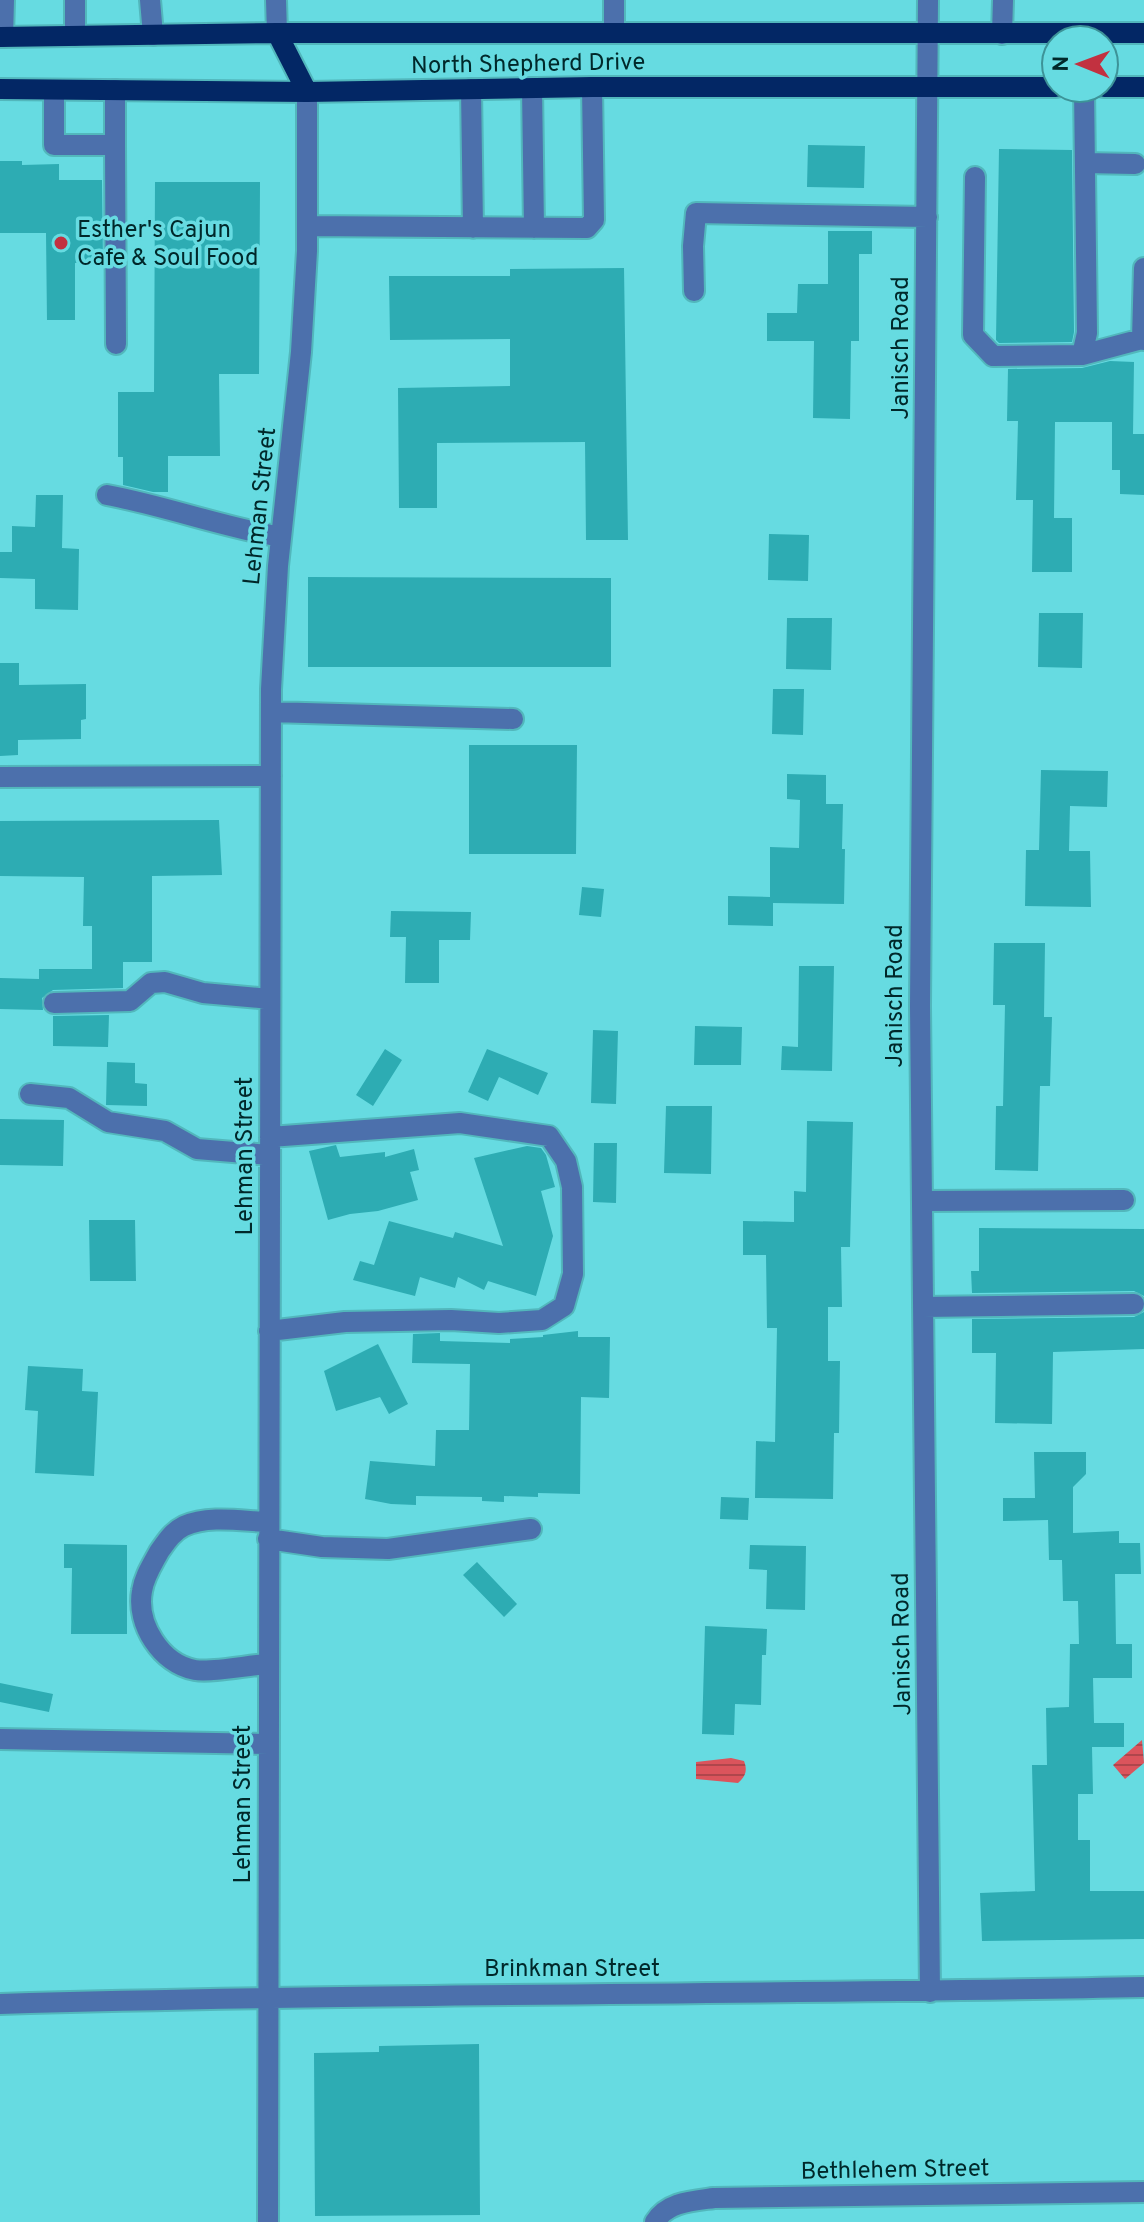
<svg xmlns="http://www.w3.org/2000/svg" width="1144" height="2222" viewBox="0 0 1144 2222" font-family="Overpass,sans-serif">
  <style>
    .water { fill: url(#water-rules) }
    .building { fill: #2dacb3 }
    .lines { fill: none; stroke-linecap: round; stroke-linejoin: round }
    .minor-casing { stroke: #52b7bc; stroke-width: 24 }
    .major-casing { stroke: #52b7bc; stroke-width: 24 }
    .minor { stroke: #4c70ac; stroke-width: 20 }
    .major { stroke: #032765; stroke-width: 20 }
    .poi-dot { fill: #c23140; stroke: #66dbe1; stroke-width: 3 }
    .labels { text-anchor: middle; stroke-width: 7; stroke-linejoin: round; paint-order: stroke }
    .street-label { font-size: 24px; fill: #00282a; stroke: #66dbe1 }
    .poi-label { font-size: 24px; fill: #00282a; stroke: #66dbe1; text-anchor: start }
  </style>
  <defs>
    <pattern id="water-rules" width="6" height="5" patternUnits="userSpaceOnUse" patternTransform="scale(2)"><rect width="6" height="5" fill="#db545c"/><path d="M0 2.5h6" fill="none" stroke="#af464c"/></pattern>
  </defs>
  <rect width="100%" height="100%" fill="#66dbe1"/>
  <!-- water -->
  <path class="water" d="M 1142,1740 L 1144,1763 L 1125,1779 L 1113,1765 Z
    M 731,1758 L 744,1761 C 748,1771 745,1777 738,1783 L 696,1779 L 696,1762 Z"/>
  <!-- building -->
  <path class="building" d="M 808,145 L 865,146 L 864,188 L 807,187 Z
    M 999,149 L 1072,150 L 1074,332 L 1072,342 L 999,343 L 996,340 Z
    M 0,161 L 22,161 L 22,165 L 59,164 L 59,180 L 102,180 L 103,263 L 75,263 L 75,320 L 47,320 L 46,233 L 0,233 Z
    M 155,182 L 260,182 L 259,374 L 219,374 L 220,456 L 168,456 L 168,492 L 153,492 L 123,485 L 123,457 L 118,457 L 118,392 L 154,392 Z
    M 828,231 L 872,231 L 872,254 L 859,254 L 859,341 L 851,341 L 850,419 L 813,418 L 814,341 L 767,341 L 767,313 L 797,313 L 798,284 L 828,284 Z
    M 624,268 L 628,540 L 586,540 L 585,442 L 437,443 L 437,508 L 399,508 L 398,388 L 510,386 L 510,339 L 390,340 L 389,276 L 510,276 L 510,269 Z
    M 1110,361 L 1134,362 L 1133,434 L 1144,434 L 1144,495 L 1120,494 L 1120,470 L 1112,470 L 1112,422 L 1055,422 L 1054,518 L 1072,518 L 1072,572 L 1032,572 L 1033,500 L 1016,500 L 1018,421 L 1007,421 L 1008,369 L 1082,368 Z
    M 36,495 L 63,495 L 62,548 L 79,549 L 78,610 L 35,609 L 35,579 L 0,578 L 0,552 L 12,552 L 12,526 L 35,527 Z
    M 769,534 L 809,535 L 808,581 L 768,580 Z
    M 308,577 L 611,578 L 611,667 L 308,667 Z
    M 1039,613 L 1083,613 L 1082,668 L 1038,667 Z
    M 787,618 L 832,618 L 831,670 L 786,669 Z
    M 0,663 L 19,663 L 19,685 L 86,684 L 86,719 L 81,720 L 81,739 L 18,740 L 18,755 L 0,756 Z
    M 773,689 L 804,689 L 803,735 L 772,734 Z
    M 469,745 L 577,745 L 576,854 L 469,854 Z
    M 1041,770 L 1108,771 L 1107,807 L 1070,806 L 1069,851 L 1090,851 L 1091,907 L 1025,906 L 1026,850 L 1039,850 Z
    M 787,774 L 826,775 L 826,804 L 843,804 L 842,849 L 845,849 L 844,904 L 773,903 L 773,926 L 728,925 L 728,896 L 770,897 L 770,847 L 799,848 L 800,800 L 787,799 Z
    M 219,820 L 222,875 L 152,876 L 152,962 L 123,962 L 123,988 L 53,990 L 42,998 L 43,1010 L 0,1009 L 0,978 L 39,979 L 39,969 L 92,969 L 92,926 L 83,926 L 84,877 L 0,876 L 0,821 Z
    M 582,887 L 604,889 L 601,917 L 579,915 Z
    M 391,911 L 471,912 L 470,940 L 439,940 L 439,983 L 405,983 L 406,937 L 390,937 Z
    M 994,943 L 1045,943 L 1044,1017 L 1052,1017 L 1050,1086 L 1040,1086 L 1038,1171 L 995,1170 L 996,1106 L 1003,1106 L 1005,1005 L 993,1005 Z
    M 799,966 L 834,966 L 832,1071 L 781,1070 L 782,1046 L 798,1047 Z
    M 109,1015 L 108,1047 L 53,1046 L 53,1016 Z
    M 695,1026 L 742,1027 L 741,1065 L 694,1065 Z
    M 593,1030 L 618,1031 L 616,1104 L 591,1103 Z
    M 385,1049 L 402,1060 L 373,1106 L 356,1095 Z
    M 487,1049 L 548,1073 L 538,1095 L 499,1077 L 488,1101 L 468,1092 Z
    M 107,1062 L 135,1063 L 135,1083 L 147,1084 L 147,1106 L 106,1105 Z
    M 666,1106 L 712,1106 L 711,1174 L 664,1173 Z
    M 0,1119 L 64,1120 L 63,1166 L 0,1165 Z
    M 807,1121 L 853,1122 L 850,1247 L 841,1247 L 842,1307 L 828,1307 L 828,1361 L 840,1361 L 839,1433 L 834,1433 L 833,1499 L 755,1498 L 756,1441 L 775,1442 L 777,1328 L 767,1328 L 766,1255 L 743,1255 L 743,1221 L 794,1222 L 794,1191 L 806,1192 Z
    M 594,1143 L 617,1143 L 616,1203 L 593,1202 Z
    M 336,1145 L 340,1157 L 385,1152 L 385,1157 L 414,1149 L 419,1170 L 410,1172 L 418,1200 L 378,1211 L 350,1214 L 328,1220 L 309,1151 Z
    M 527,1146 L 541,1148 L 546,1155 L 555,1187 L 541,1191 L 553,1236 L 536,1296 L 488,1281 L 484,1290 L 458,1277 L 455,1288 L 420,1277 L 415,1296 L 353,1280 L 360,1261 L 374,1265 L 389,1221 L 453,1238 L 455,1232 L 503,1246 L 474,1158 Z
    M 89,1220 L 135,1220 L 136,1281 L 90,1281 Z
    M 979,1228 L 1144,1229 L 1144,1296 L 1134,1291 L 972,1293 L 971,1271 L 979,1271 Z
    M 1144,1312 L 1144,1349 L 1053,1352 L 1052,1424 L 995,1423 L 996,1353 L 972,1353 L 972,1319 L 1134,1317 Z
    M 578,1331 L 578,1337 L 610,1337 L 609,1398 L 581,1397 L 580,1494 L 538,1493 L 538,1497 L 504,1496 L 504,1502 L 482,1501 L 482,1497 L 416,1496 L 416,1505 L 391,1504 L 365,1499 L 370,1461 L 435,1466 L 436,1430 L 469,1430 L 470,1364 L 412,1363 L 413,1334 L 440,1333 L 440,1341 L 510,1343 L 510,1339 L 543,1337 L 543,1335 Z
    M 378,1344 L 408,1404 L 389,1414 L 380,1397 L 336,1411 L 324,1371 Z
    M 28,1366 L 83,1369 L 82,1391 L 98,1392 L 94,1476 L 35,1473 L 38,1411 L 25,1410 Z
    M 1034,1452 L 1086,1452 L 1086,1474 L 1073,1487 L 1073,1533 L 1119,1531 L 1119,1543 L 1140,1543 L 1141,1574 L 1115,1574 L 1116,1644 L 1132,1644 L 1132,1678 L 1093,1678 L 1094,1723 L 1124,1723 L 1124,1747 L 1092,1747 L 1093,1794 L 1078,1794 L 1078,1840 L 1090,1840 L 1090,1891 L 1144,1891 L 1144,1939 L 982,1941 L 980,1893 L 1035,1891 L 1032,1765 L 1047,1765 L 1046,1708 L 1069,1707 L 1070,1644 L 1079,1644 L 1078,1601 L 1063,1601 L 1062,1560 L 1049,1560 L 1048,1520 L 1003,1521 L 1003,1498 L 1035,1498 Z
    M 721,1497 L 749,1498 L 748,1520 L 720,1519 Z
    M 64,1544 L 127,1545 L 127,1634 L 71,1634 L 72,1568 L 64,1568 Z
    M 750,1545 L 806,1546 L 805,1610 L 766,1609 L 767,1570 L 749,1569 Z
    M 477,1562 L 517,1604 L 504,1617 L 463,1575 Z
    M 705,1626 L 767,1629 L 766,1655 L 762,1655 L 761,1705 L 735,1704 L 734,1735 L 702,1734 Z
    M 0,1683 L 53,1694 L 49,1712 L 0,1702 Z
    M 479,2044 L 480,2215 L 315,2216 L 314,2053 L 379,2052 L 379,2046 Z"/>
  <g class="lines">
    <!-- minor casing -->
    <g class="minor-casing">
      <path id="minor" d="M 75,0 L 75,36
        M 150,0 L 153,35
        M 276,0 L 277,33
        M 928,0 L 920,1006 L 930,1992
        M 614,33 L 614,0
        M 1002,34 L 1003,0
        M 3,37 L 4,0
        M 532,88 L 534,228
        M 1084,88 L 1087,333 L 1082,355 L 1142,339 L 1144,340
        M 471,89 L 473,228
        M 54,90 L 54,145 L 115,145 L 115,90
        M 115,145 L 116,344
        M 1085,163 L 1135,164
        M 975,177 L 973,335 L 993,356 L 1082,355
        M 307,226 L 587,228 L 594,220 L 592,87
        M 694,291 L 693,246 L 696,213 L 927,217
        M 1142,339 L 1144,268
        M 107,495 C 166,506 222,527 281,537
        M 271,712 L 513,719
        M 0,777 L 271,776
        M 54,1003 L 130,1001 L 151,983 L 165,982 L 203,993 L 270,999
        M 30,1094 L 69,1098 L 108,1122 L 165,1131 L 197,1149 L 270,1155
        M 922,1201 L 1124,1200
        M 923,1307 L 1134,1304
        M 269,1331 L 345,1322 L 451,1320 L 499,1323 L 542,1320 L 564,1306 L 573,1274 L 572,1187 L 566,1161 L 549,1136 L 460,1123 L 270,1137
        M 268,1539 L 322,1547 L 388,1549 L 531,1529
        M 268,1664 C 249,1665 212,1673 195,1670 C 161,1664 136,1624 142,1591 C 144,1577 152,1565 159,1552 C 166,1542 172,1532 184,1526 C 209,1515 241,1521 268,1522
        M 0,1739 L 268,1744
        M 0,2004 C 381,1993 763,1995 1144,1987
        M 268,2222 L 271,689 L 278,566 L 301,352 L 307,251 L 307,92
        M 655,2222 C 667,2202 692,2201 714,2198 L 1144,2192"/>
    </g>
    <!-- major casing -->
    <g class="major-casing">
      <path id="major" d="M 277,33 L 307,92
        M 0,37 L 277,33 L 1144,33
        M 1104,87 L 1144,87
        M 0,89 L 307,92 L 592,87 L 1056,87"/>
    </g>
    <!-- minor -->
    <use href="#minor" class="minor"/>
    <!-- major -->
    <use href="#major" class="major"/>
  </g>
  <!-- markers -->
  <circle class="poi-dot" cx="61" cy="243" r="8"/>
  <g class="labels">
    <!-- street labels -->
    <g class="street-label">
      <text transform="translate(528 63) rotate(-1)" y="8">North Shepherd Drive</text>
      <text transform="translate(900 348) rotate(-90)" y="8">Janisch Road</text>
      <text transform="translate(259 506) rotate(-84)" y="8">Lehman Street</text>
      <text transform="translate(894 996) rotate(-90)" y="8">Janisch Road</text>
      <text transform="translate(244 1156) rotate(-90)" y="8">Lehman Street</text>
      <text transform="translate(901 1644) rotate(-91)" y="8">Janisch Road</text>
      <text transform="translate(242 1804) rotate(-90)" y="8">Lehman Street</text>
      <text x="572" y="1976">Brinkman Street</text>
      <text transform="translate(895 2169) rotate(-1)" y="8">Bethlehem Street</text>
    </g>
    <!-- poi labels -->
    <g class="poi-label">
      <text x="77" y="237">Esther's Cajun<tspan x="77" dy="28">Cafe &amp; Soul Food</tspan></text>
    </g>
  </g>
  <!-- north arrow -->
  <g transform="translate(1080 64) rotate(271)"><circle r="38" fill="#66dbe1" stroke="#3d9398" stroke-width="2"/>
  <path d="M0-6L14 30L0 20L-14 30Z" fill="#c23140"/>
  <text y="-12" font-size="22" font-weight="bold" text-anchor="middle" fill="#00282a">N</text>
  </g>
</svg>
